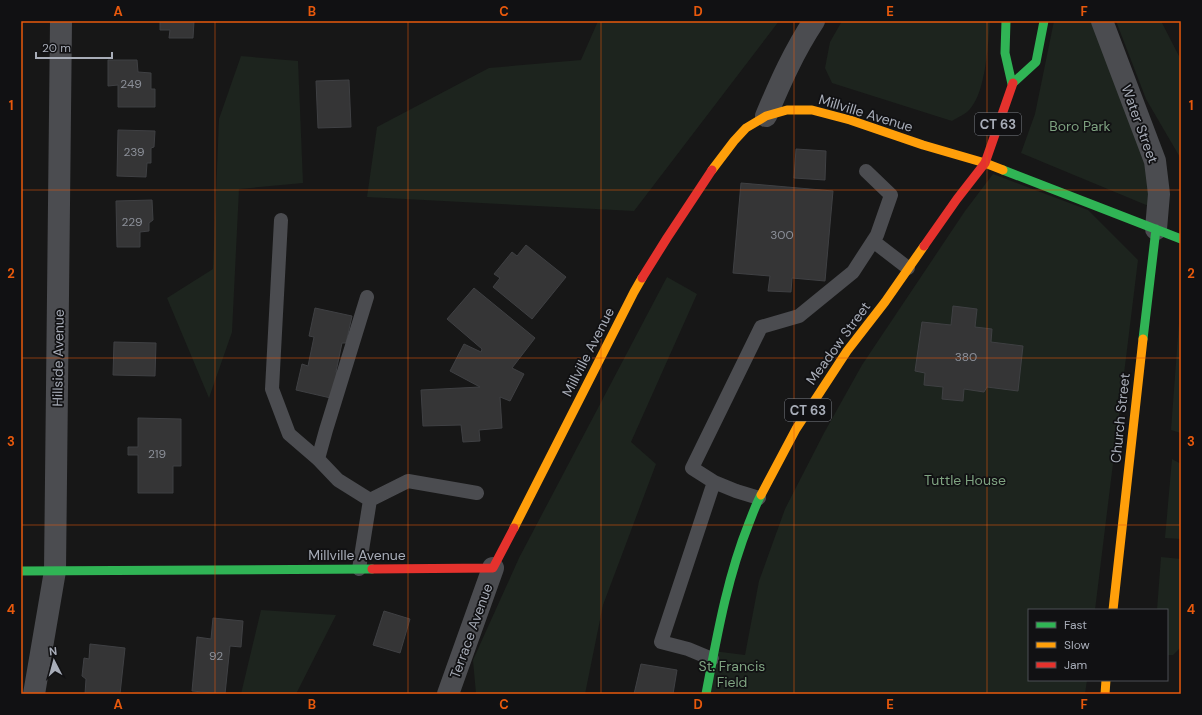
<svg xmlns="http://www.w3.org/2000/svg" width="1202" height="715" viewBox="0 0 1202 715" font-family="'DM Sans',sans-serif">
  <style>
    .green { fill: #1d241e }
    .building { fill: #353536; stroke: #3f4043 }
    .lines { fill: none; stroke-linecap: round; stroke-linejoin: round }
    .lane { stroke: #4b4c50; stroke-width: 14 }
    .street { stroke: #4b4c50; stroke-width: 22 }
    .fast { stroke: #30b455; stroke-width: 9 }
    .slow { stroke: #ff9f0a; stroke-width: 9 }
    .jam { stroke: #e5322d; stroke-width: 9 }
    .grid { fill: none; stroke: #e8590c; stroke-width: 1; stroke-opacity: 0.55 }
    .labels { text-anchor: middle; stroke-width: 3.5; stroke-linejoin: round; paint-order: stroke }
    .number-label { font-size: 12px; fill: #8b8f98 }
    .shield { fill: #111113; stroke: #7b7e86; stroke-width: 1 }
    .shield-label { font-size: 13px; font-weight: bold; fill: #a8adb8 }
    .street-label { font-size: 14px; fill: #a8adb8; stroke: #111113 }
    .park-label { font-size: 14px; fill: #7fa381; stroke: #111113 }
    .neatline { fill: none; stroke: #e8590c; stroke-width: 1.5 }
    .grid-label { font-size: 13px; text-anchor: middle; font-weight: bold; fill: #e8590c }
  </style>
  <rect width="100%" height="100%" fill="#171717"/>
  <!-- green -->
  <path class="green" d="M 598,21 L 779,21 L 634,211 L 367,197 L 377,127 L 489,68 L 581,60 Z
    M 842,21 L 990,21 C 988,44 986,91 970,109 C 966,114 958,117 952,121 L 832,83 L 825,68 L 830,42 Z
    M 1054,21 L 1091,21 L 1152,180 L 1151,207 L 1021,153 L 1035,114 Z
    M 1116,21 L 1161,21 L 1181,60 L 1181,159 L 1146,99 Z
    M 241,56 L 298,61 L 303,183 L 239,189 L 232,332 L 209,398 L 167,298 L 213,269 L 219,119 Z
    M 993,174 L 1088,210 L 1138,260 L 1095,610 L 1029,610 L 1029,680 L 1087,680 L 1085,694 L 706,694 L 713,651 L 745,655 L 759,581 L 785,509 L 824,433 L 862,365 L 965,211 Z
    M 667,277 L 697,294 L 631,442 L 656,464 L 603,605 L 585,694 L 476,694 L 473,660 L 519,558 Z
    M 1181,296 L 1181,433 L 1171,430 Z
    M 1172,459 L 1181,464 L 1181,539 L 1165,538 Z
    M 1161,557 L 1181,559 L 1181,647 L 1173,655 L 1167,655 L 1167,610 L 1157,610 Z
    M 261,610 L 336,615 L 296,694 L 241,694 Z"/>
  <!-- building -->
  <path class="building" d="M 160,21 L 194,21 L 193,38 L 169,38 L 170,30 L 160,30 Z
    M 108,60 L 137,60 L 138,72 L 151,73 L 151,89 L 155,89 L 155,107 L 118,107 L 118,85 L 108,86 Z
    M 349,80 L 351,127 L 318,128 L 316,81 Z
    M 118,130 L 155,131 L 154,147 L 151,148 L 151,163 L 147,163 L 146,177 L 117,176 Z
    M 796,149 L 826,151 L 825,180 L 794,178 Z
    M 741,183 L 833,191 L 825,281 L 792,278 L 791,292 L 768,291 L 770,276 L 733,273 Z
    M 152,200 L 153,220 L 149,223 L 149,231 L 140,232 L 140,247 L 117,247 L 116,201 Z
    M 526,245 L 566,277 L 532,319 L 493,287 L 500,278 L 494,274 L 512,252 L 517,256 Z
    M 474,288 L 535,338 L 512,368 L 524,374 L 510,401 L 500,397 L 502,428 L 479,430 L 480,441 L 463,442 L 461,425 L 423,426 L 421,390 L 480,387 L 450,371 L 464,344 L 481,352 L 482,349 L 447,319 Z
    M 953,306 L 977,309 L 975,327 L 992,329 L 991,342 L 1023,346 L 1018,391 L 987,387 L 984,392 L 964,389 L 963,401 L 942,399 L 943,387 L 924,385 L 925,373 L 915,371 L 922,322 L 951,325 Z
    M 315,308 L 352,316 L 346,343 L 342,343 L 336,372 L 341,373 L 335,399 L 296,390 L 302,364 L 308,366 L 314,337 L 309,336 Z
    M 114,342 L 156,343 L 155,376 L 113,375 Z
    M 138,418 L 181,419 L 181,466 L 173,466 L 173,493 L 138,493 L 138,455 L 128,455 L 128,447 L 138,447 Z
    M 384,611 L 410,619 L 400,653 L 373,645 Z
    M 213,618 L 243,621 L 241,647 L 230,646 L 225,694 L 192,691 L 197,637 L 211,639 Z
    M 90,644 L 125,648 L 120,694 L 85,694 L 86,679 L 82,676 L 84,658 L 89,659 Z
    M 641,664 L 677,670 L 673,694 L 634,694 Z"/>
  <g class="lines">
    <!-- lane -->
    <path class="lane" d="M 281,220 L 272,389 L 289,434 L 318,459 L 338,480 L 370,500
      M 873,241 L 908,268
      M 318,459 L 326,430 L 367,297
      M 714,482 L 692,468 L 761,327 L 799,316 L 853,272 L 877,235 L 891,195 L 866,171
      M 359,569 L 370,500 L 408,481 L 477,493
      M 712,659 L 688,649 L 661,642 L 714,482 L 736,491 L 759,498"/>
    <!-- street -->
    <path class="street" d="M 1102,21 L 1155,161 L 1159,194 L 1156,229
      M 766,116 C 780,83 794,51 814,21
      M 34,694 L 55,571 L 61,21
      M 448,694 L 493,568"/>
    <!-- fast -->
    <path class="fast" d="M 1006,21 L 1005,53 L 1012,84
      M 1013,83 L 1036,62 L 1044,21
      M 1003,170 L 1181,239
      M 1143,339 L 1156,229
      M 21,571 L 372,569
      M 706,694 C 717,636 727,578 749,523 C 753,513 756,504 761,495"/>
    <!-- slow -->
    <path class="slow" d="M 712,170 L 734,141 L 746,128 L 766,116 L 787,110 L 812,110 L 850,120 L 923,145 L 985,163 L 1003,170
      M 761,495 L 796,429 L 847,351 L 885,302 L 924,246
      M 514,528 L 634,292 L 642,278
      M 1113,610 L 1143,339
      M 1105,694 L 1106,680"/>
    <!-- jam -->
    <path class="jam" d="M 924,246 L 957,199 L 985,163 L 1013,83
      M 642,278 L 667,238 L 712,170
      M 372,569 L 493,568 L 514,528"/>
  </g>
  <!-- grid -->
  <path class="grid" d="M 215,21 L 215,694M 408,21 L 408,694M 601,21 L 601,694M 794,21 L 794,694M 987,21 L 987,694M 21,190 L 1181,190M 21,358 L 1181,358M 21,525 L 1181,525"/>
  <g class="labels">
    <!-- number labels -->
    <g class="number-label">
      <text x="131" y="88">249</text>
      <text x="134" y="156">239</text>
      <text x="132" y="226">229</text>
      <text x="782" y="239">300</text>
      <text x="966" y="361">380</text>
      <text x="157" y="458">219</text>
      <text x="216" y="660">92</text>
    </g>
    <!-- shield labels -->
    <g class="shield">
      <rect x="975" y="113" width="46" height="22" rx="3"/>
      <rect x="785" y="399" width="46" height="22" rx="3"/>
    </g>
    <g class="shield-label">
      <text x="998" y="129">CT 63</text>
      <text x="808" y="415">CT 63</text>
    </g>
    <!-- street labels -->
    <g class="street-label">
      <text transform="translate(866 113) rotate(17)" y="5">Millville Avenue</text>
      <text transform="translate(1140 124) rotate(70)" y="5">Water Street</text>
      <text transform="translate(838 343) rotate(-54)" y="5">Meadow Street</text>
      <text transform="translate(588 352) rotate(-63)" y="5">Millville Avenue</text>
      <text transform="translate(58 358) rotate(-89)" y="5">Hillside Avenue</text>
      <text transform="translate(1120 418) rotate(-84)" y="5">Church Street</text>
      <text x="357" y="560">Millville Avenue</text>
      <text transform="translate(471 631) rotate(-70)" y="5">Terrace Avenue</text>
    </g>
    <!-- park labels -->
    <g class="park-label">
      <text x="1080" y="131">Boro Park</text>
      <text x="965" y="485">Tuttle House</text>
      <text x="732" y="671">St. Francis<tspan x="732" dy="16">Field</tspan></text>
    </g>
  </g>
  <!-- border -->
  <rect width="1202" height="715" fill="none" stroke="#111113" stroke-width="44"/>
  <!-- legend -->
  <rect x="1028" y="609" width="140" height="72" fill="#111113" stroke="#4d4f55"/>
  <rect x="1036" y="622" width="20" height="6" fill="#30b455" stroke="#4d4f55"/>
  <text x="1064" y="629" font-size="12" fill="#a8adb8">Fast</text>
  <rect x="1036" y="642" width="20" height="6" fill="#ff9f0a" stroke="#4d4f55"/>
  <text x="1064" y="649" font-size="12" fill="#a8adb8">Slow</text>
  <rect x="1036" y="662" width="20" height="6" fill="#e5322d" stroke="#4d4f55"/>
  <text x="1064" y="669" font-size="12" fill="#a8adb8">Jam</text>
  <!-- north arrow -->
  <g transform="translate(54 661) rotate(354)" stroke="#111113" stroke-width="3" paint-order="stroke">
  <path d="M0-3L7 15L0 10L-7 15Z" fill="#a8adb8"/>
  <text y="-6" font-size="11" font-weight="bold" text-anchor="middle" fill="#a8adb8">N</text>
  </g>
  <!-- scale -->
  <path d="M36 52v6h76v-6" fill="none" stroke="#a8adb8" stroke-width="2"/>
  <text x="42" y="52" font-size="12" fill="#a8adb8" stroke="#111113" stroke-width="3" paint-order="stroke">20 m</text>
  <rect x="22" y="22" width="1158" height="671" class="neatline"/>
  <g class="grid-label">
    <text x="118" y="16">A</text>
    <text x="312" y="16">B</text>
    <text x="504" y="16">C</text>
    <text x="698" y="16">D</text>
    <text x="890" y="16">E</text>
    <text x="1084" y="16">F</text>
    <text x="11" y="110">1</text>
    <text x="1191" y="110">1</text>
    <text x="11" y="278">2</text>
    <text x="1191" y="278">2</text>
    <text x="11" y="446">3</text>
    <text x="1191" y="446">3</text>
    <text x="11" y="614">4</text>
    <text x="1191" y="614">4</text>
    <text x="118" y="709">A</text>
    <text x="312" y="709">B</text>
    <text x="504" y="709">C</text>
    <text x="698" y="709">D</text>
    <text x="890" y="709">E</text>
    <text x="1084" y="709">F</text>
  </g>
</svg>
